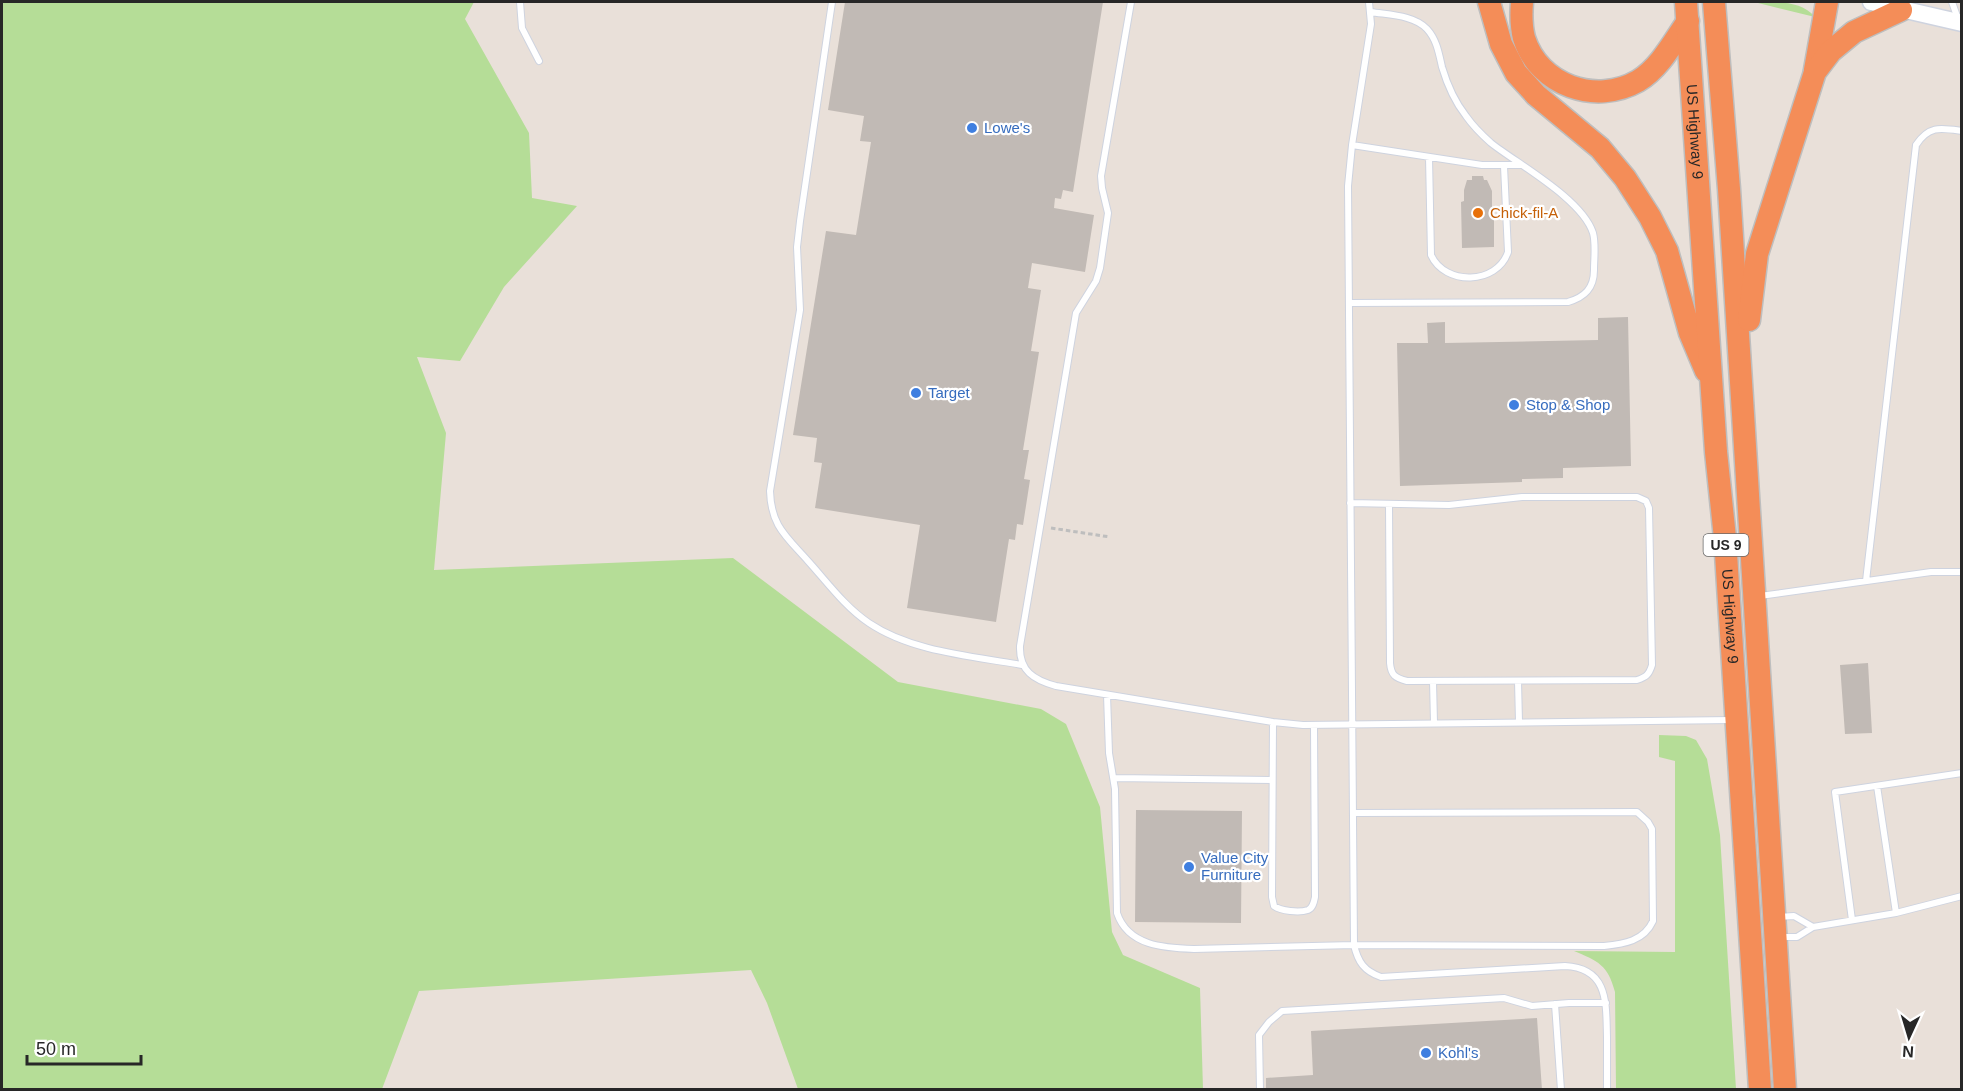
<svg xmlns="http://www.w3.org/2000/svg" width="1963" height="1091" viewBox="0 0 1963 1091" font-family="Arial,sans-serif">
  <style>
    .green { fill: #b5dd97 }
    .building { fill: #c1bab5 }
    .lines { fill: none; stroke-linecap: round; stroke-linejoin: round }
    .lane-casing { stroke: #ced3df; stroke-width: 8 }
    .secondary-casing { stroke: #ced3df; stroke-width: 19 }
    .highway-casing { stroke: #bebebe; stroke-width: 25 }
    .path { stroke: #bebebe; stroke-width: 3; stroke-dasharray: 4.5 3; stroke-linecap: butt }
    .lane { stroke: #fff; stroke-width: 6 }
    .secondary { stroke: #fff; stroke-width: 16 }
    .highway { stroke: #f48d58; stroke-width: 22 }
    .shop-dot { fill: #3f7fe0; stroke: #fff; stroke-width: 2 }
    .food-dot { fill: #e8710a; stroke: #fff; stroke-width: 2 }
    .labels { text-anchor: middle; stroke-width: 4.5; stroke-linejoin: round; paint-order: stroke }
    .shield { fill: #fff; stroke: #686868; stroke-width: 1.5 }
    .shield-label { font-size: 14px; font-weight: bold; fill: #272727 }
    .shop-label { font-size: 15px; fill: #366cbe; stroke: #fff; text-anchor: start }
    .street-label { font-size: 15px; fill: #272727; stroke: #fff }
    .food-label { font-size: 15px; fill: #c56008; stroke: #fff; text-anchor: start }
  </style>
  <rect width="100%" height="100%" fill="#e9e0d9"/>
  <!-- green -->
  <path class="green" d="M 2,2 L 474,2 L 465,19 L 529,133 L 532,198 L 577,206 L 504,287 L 460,361 L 417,357 L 446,433 L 434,570 L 733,558 L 898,682 L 1041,709 L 1066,724 L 1100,807 L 1112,932 L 1123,955 L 1200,988 L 1203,1089 L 798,1089 L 767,1003 L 751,970 L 419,991 L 382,1089 L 2,1089 Z
    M 1754,2 C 1776,2 1801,0 1815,17 Z
    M 1659,735 L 1686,736 L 1696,740 L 1707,759 L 1720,835 L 1736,1089 L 1616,1089 L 1615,992 C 1608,965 1598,961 1574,951 L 1675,952 L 1675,761 L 1659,757 Z"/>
  <!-- building -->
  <path class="building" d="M 845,2 L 1103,2 L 1073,192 L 1063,190 L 1061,199 L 1055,198 L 1054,208 L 1094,215 L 1085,272 L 1032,263 L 1028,288 L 1041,290 L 1031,351 L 1039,352 L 1023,450 L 1029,450 L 1024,479 L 1030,480 L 1023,525 L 1017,524 L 1015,540 L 1009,539 L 996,622 L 907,608 L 920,525 L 815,508 L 822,463 L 814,462 L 817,438 L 793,435 L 826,231 L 856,235 L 871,142 L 860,141 L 864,116 L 828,110 Z
    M 1472,176 L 1483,176 L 1484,180 L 1487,180 L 1492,191 L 1492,209 L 1494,209 L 1494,247 L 1462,248 L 1461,202 L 1464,201 L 1464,190 L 1467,180 L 1472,180 Z
    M 1628,317 L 1631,466 L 1563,468 L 1563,478 L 1522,479 L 1522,482 L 1400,486 L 1397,343 L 1428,343 L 1427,323 L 1445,322 L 1445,343 L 1598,340 L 1598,318 Z
    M 1868,663 L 1872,733 L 1845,734 L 1840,665 Z
    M 1136,810 L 1242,811 L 1241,923 L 1135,922 Z
    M 1537,1018 L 1542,1090 L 1266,1090 L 1266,1078 L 1313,1075 L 1311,1031 Z"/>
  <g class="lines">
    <!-- lane casing -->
    <g class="lane-casing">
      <path id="lane" d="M 520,2 L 522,28 L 539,61
        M 832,2 L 800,221 L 797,247 L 800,310 L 770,491 C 771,526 786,536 808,561 C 827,582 845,607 869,623 C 912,652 972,656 1022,665
        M 1131,2 L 1101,176 L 1102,188 L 1108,213 L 1100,268 L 1096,281 L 1076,313 L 1020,646 C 1019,671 1034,680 1056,686 L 1273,722 L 1303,725 L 1733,720
        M 1369,2 L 1371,24 L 1352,145 L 1348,186 L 1354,945 C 1358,962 1364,971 1381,977 L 1565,966 C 1609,968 1606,1004 1607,1037 C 1607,1055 1607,1072 1607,1090
        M 1952,2 L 1958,19
        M 1352,145 L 1482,165 L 1520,165
        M 1429,157 L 1431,255 C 1445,286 1497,285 1508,252 L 1504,166
        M 1349,303 L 1568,302 C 1585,297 1594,288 1594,270 C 1594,259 1596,244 1593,233 C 1582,199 1519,165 1491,143 C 1482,135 1473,126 1466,116 C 1455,102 1447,84 1442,67 C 1439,54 1437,40 1427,29 C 1414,15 1389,15 1371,12
        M 1350,503 L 1449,505 L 1522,497 L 1637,497 L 1646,501 L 1649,508 L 1652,665 C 1649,675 1646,677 1637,680 L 1407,681 C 1395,678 1391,675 1390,663 L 1389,504
        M 1866,581 L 1916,145 C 1929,125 1941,128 1962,131
        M 1760,596 L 1931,572 L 1962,572
        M 1433,681 L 1434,723
        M 1518,681 L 1519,722
        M 1107,695 L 1109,753 L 1115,789 L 1117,913 C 1128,946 1164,948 1194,949 L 1354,945 L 1604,946 C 1624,944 1644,941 1653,921 L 1652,829 L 1648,822 L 1637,812 L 1353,813
        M 1273,722 L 1272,897 L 1274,906 C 1281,911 1299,913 1308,910 C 1313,908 1314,902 1315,897 L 1314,725
        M 1114,778 L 1272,780
        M 1877,786 L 1896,913
        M 1777,917 L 1794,916 L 1813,927
        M 1852,920 L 1835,792 L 1962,773
        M 1779,937 L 1797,937 L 1813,927 L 1896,913 L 1962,896
        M 1555,1004 L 1561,1090
        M 1260,1090 L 1259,1035 L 1269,1022 L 1282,1011 L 1504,998 L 1532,1006 L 1569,1003 L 1606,1003"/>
    </g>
    <!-- secondary casing -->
    <g class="secondary-casing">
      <path id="secondary" d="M 1871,2 L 1962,23"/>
    </g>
    <!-- highway casing -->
    <g class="highway-casing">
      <g id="highway">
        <path d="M 1489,2 L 1501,44 L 1516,73 L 1536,95 L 1600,148 L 1625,178 L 1650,217 L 1667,251 L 1690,333 L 1706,371"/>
        <path d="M 1522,2 C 1521,14 1521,26 1524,38 C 1539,86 1596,105 1638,81 C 1660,68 1674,41 1688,21"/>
        <path id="s1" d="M 1686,2 L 1716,452 L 1725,538 L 1760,1090"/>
        <path d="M 1714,2 L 1729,189 L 1785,1090"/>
        <path d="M 1815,70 L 1827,2"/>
        <path d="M 1749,320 L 1757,254 L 1815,72 L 1831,51 L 1854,32 L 1901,10"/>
      </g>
    </g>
    <!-- path -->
    <path class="path" d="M 1051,528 L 1110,537"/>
    <!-- lane -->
    <use href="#lane" class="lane"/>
    <!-- secondary -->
    <use href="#secondary" class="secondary"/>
    <!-- highway -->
    <use href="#highway" class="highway"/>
  </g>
  <!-- markers -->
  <g class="shop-dot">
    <circle cx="972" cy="128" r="6"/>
    <circle cx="916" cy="393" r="6"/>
    <circle cx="1514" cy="405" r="6"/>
    <circle cx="1189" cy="867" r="6"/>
    <circle cx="1426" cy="1053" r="6"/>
  </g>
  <circle class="food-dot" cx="1478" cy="213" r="6"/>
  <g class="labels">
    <!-- shield labels -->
    <rect class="shield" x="1703.5" y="534" width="45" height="22" rx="4.5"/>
    <g class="shield-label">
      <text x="1726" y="550">US 9</text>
    </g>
    <!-- shop labels -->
    <g class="shop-label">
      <text x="984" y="133">Lowe's</text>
      <text x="928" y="398">Target</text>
      <text x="1526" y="410">Stop &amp; Shop</text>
      <text x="1201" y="863">Value City<tspan x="1201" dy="17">Furniture</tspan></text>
      <text x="1438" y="1058">Kohl's</text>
    </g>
    <!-- street labels -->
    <g class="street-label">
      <text dy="5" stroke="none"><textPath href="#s1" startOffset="130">US Highway 9</textPath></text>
      <text dy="5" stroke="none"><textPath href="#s1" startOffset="616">US Highway 9</textPath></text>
    </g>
    <!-- food labels -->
    <g class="food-label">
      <text x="1490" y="218">Chick-fil-A</text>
    </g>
  </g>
  <!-- border -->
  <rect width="1963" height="1091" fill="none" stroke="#272727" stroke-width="6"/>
  <!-- north arrow -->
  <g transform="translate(1909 1037) rotate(184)" stroke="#ffffff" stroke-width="4.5" paint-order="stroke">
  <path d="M0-4.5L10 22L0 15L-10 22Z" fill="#272727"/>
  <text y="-9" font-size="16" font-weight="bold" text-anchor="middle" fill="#272727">N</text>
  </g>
  <!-- scale -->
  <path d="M27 1055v9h114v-9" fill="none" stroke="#272727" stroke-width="3"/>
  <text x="36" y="1055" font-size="18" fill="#272727" stroke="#ffffff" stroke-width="4.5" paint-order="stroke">50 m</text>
</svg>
